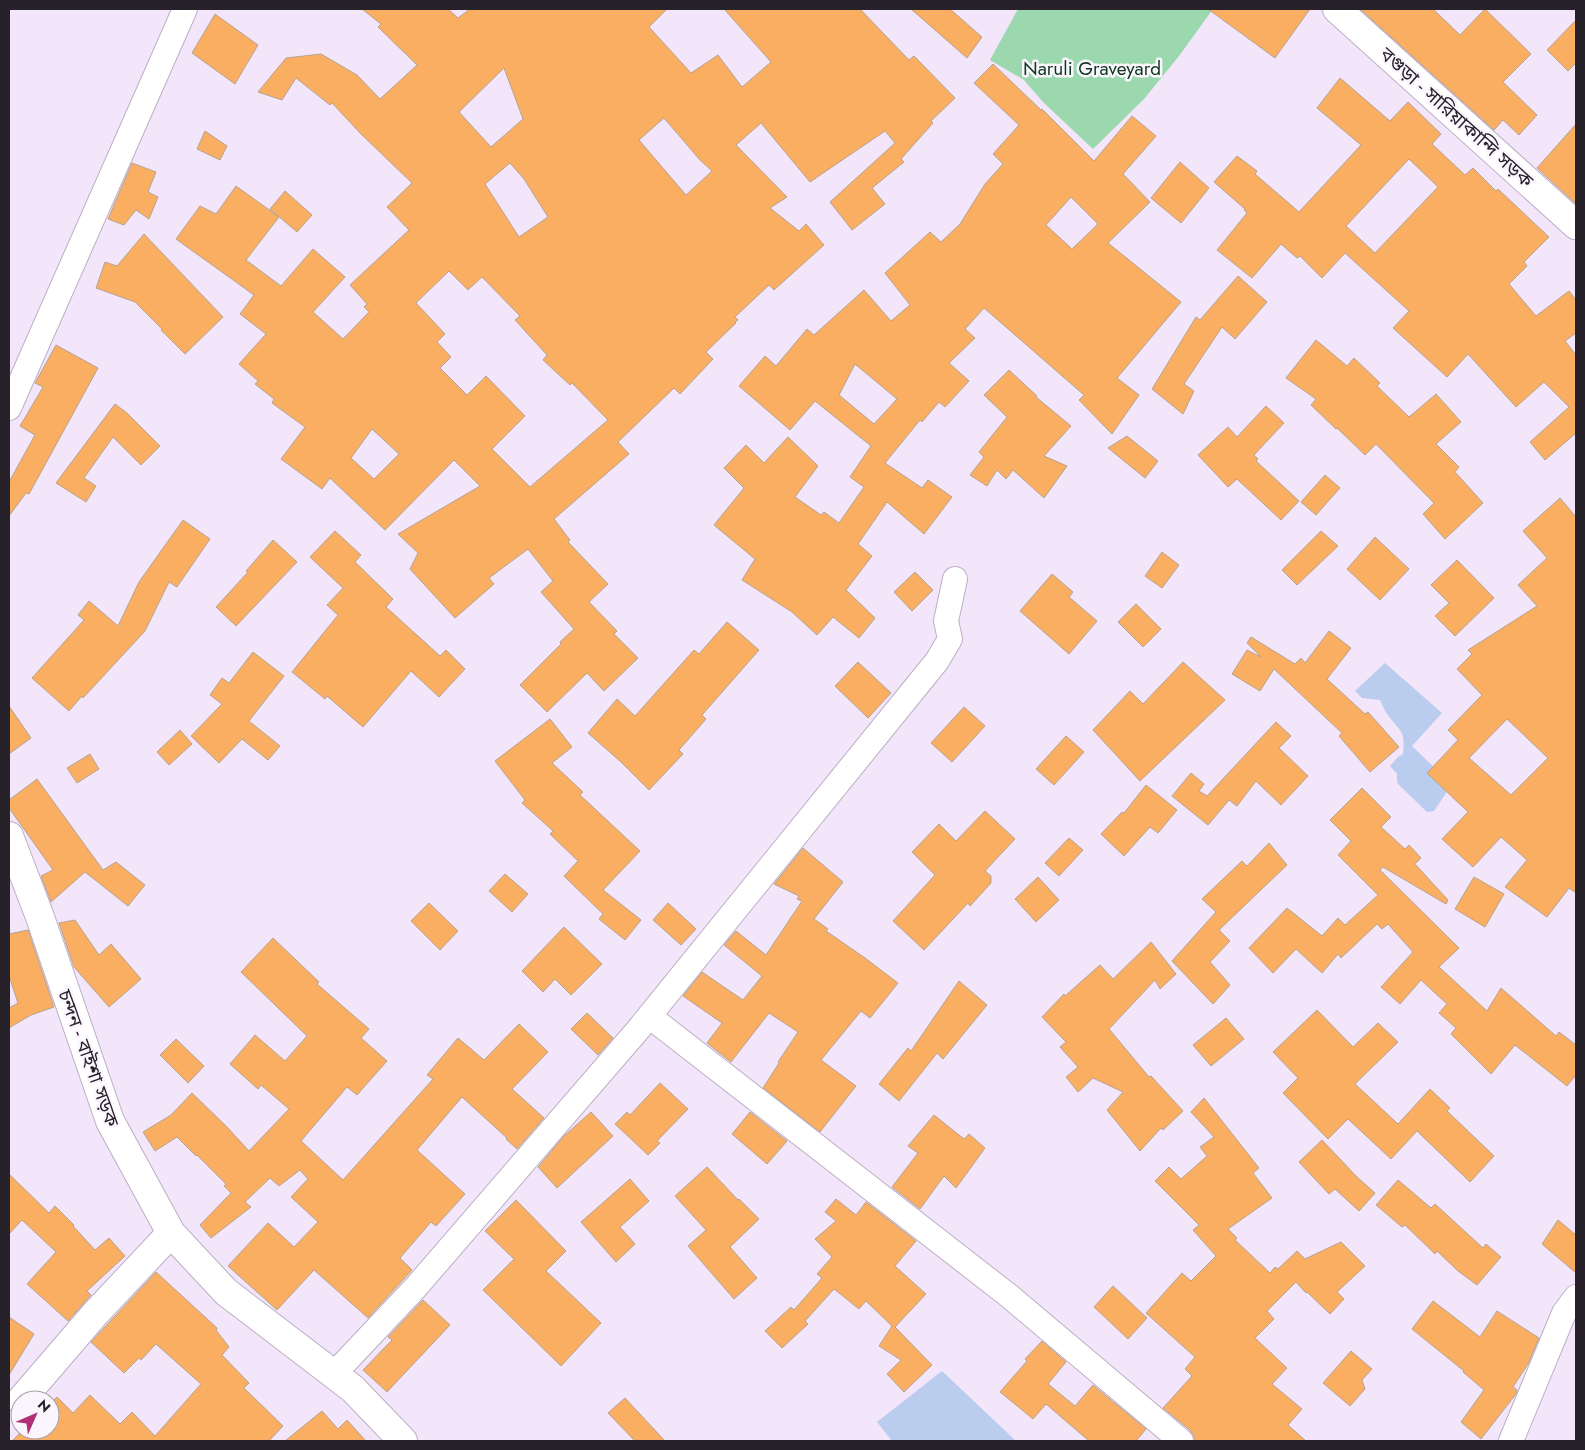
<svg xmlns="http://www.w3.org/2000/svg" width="1585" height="1450" viewBox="0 0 1585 1450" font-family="Jost,'Noto Sans Bengali',sans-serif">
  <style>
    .green { fill: #9bd8ad }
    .water { fill: #bbcdef }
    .building { fill: #faae62; stroke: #b6a392; fill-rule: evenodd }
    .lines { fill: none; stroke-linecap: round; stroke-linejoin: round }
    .street-casing { stroke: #bdafc4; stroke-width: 26 }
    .secondary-casing { stroke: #bdafc4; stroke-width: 30 }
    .street { stroke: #fff; stroke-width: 24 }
    .secondary { stroke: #fff; stroke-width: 28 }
    .labels { text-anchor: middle; stroke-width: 5; stroke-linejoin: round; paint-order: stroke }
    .park-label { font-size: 19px; fill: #0e371f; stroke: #fbf6fe }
    .street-label { font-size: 19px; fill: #272129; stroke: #fbf6fe }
  </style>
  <rect width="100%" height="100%" fill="#f3e5fa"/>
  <!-- green -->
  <path class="green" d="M 1018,9 L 1213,9 L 1179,56 L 1144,99 L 1093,149 L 1042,101 L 1024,80 L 990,60 Z"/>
  <!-- water -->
  <path class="water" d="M 1385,663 L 1442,713 L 1412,746 L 1445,778 L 1448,790 L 1434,811 L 1427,812 L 1398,784 L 1397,781 L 1397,774 L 1390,766 L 1398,757 L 1403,754 C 1406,729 1399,731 1387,714 C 1384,710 1382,704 1380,700 L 1362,698 L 1355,691 Z
    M 942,1371 L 1016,1441 L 892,1441 L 877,1422 Z"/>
  <!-- building -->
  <path class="building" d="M 362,9 L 448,9 L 458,18 L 470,9 L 667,9 L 649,27 L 691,73 L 718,55 L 742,87 L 771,62 L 724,9 L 860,9 L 909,60 L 914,56 L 955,98 L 931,121 L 933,123 L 901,159 L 904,162 L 872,188 L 885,204 L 852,230 L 830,202 L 895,143 L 885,131 L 810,182 L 761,123 L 736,145 L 787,197 L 770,208 L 799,231 L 806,224 L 824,245 L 774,290 L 769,285 L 735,317 L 738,320 L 735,322 L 736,323 L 706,352 L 713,359 L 680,394 L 674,388 L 618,442 L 629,454 L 554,519 L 570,540 L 568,542 L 608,584 L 589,602 L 617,631 L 614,634 L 638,658 L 604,691 L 587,673 L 547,712 L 520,685 L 561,644 L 560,642 L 574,629 L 541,592 L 553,581 L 528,549 L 489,578 L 494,584 L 455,618 L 410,569 L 418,553 L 398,534 L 480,486 L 454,460 L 385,530 L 330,478 L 322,489 L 281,459 L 305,427 L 272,403 L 274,399 L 255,384 L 258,381 L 239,364 L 266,334 L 240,314 L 254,295 L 176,239 L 200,206 L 216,214 L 236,186 L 279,217 L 246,260 L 281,286 L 313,249 L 345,277 L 313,312 L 343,339 L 369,312 L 364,307 L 367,304 L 350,285 L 409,230 L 387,207 L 412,183 L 361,134 L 332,103 L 330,105 L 296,78 L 282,100 L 258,92 L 286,58 L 321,54 L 357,75 L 380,99 L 417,65 L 378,27 L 381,24 ZM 504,68 L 523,119 L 491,147 L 459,112 ZM 664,118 L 700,160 L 712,171 L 686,195 L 639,140 ZM 510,163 L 524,179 L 548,217 L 519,237 L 485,184 ZM 449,271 L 468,290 L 482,277 L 520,316 L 515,320 L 547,355 L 543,360 L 570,385 L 572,383 L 608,420 L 530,487 L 492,449 L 525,416 L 486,376 L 467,395 L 440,368 L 451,357 L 437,342 L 445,334 L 416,303 ZM 372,429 L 399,454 L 374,479 L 351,458 Z
    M 911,9 L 950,9 L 982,37 L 967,58 Z
    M 1208,9 L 1310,9 L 1275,58 Z
    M 1360,9 L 1433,9 L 1460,35 L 1485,9 L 1531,54 L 1503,82 L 1537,115 L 1519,135 L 1503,120 L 1494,130 Z
    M 215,14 L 258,45 L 235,84 L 192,53 Z
    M 1576,20 L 1576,63 L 1568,71 L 1547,50 Z
    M 993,64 L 1041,110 L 1042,109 L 1094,161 L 1132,116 L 1156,136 L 1123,174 L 1150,202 L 1108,243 L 1181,302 L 1117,378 L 1139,395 L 1112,434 L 1079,400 L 1084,395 L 984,308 L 965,329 L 975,338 L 949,363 L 969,381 L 945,407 L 939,402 L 922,422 L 920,420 L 885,463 L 922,488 L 928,480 L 952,497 L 924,534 L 887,502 L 858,544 L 872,556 L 846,590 L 875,618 L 859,638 L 833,617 L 817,635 L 792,612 L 742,580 L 755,559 L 714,525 L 744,488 L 724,468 L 746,445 L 764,463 L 788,437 L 818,466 L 795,497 L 821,515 L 824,512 L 839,523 L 864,487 L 850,477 L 871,446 L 815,401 L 790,430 L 739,386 L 765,356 L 776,366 L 807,329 L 814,335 L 864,290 L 891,321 L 910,305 L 885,273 L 930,232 L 941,242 L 960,224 L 985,184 L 1003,164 L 993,154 L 1019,125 L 974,83 ZM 1071,197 L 1098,224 L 1072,249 L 1046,225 ZM 855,364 L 897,399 L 874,424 L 839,395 Z
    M 1340,78 L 1390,121 L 1408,102 L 1441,134 L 1432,144 L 1465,175 L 1473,168 L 1496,191 L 1498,189 L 1549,237 L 1524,262 L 1527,266 L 1509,284 L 1536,316 L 1569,291 L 1576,300 L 1576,333 L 1565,341 L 1576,355 L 1576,433 L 1545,460 L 1530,442 L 1569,407 L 1544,382 L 1516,407 L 1468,354 L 1447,377 L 1393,328 L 1409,311 L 1345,253 L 1322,278 L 1300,256 L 1297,258 L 1281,244 L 1252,278 L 1217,250 L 1247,213 L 1244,210 L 1245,209 L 1214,182 L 1237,156 L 1257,171 L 1255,174 L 1299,212 L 1361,145 L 1317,108 ZM 1409,159 L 1438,187 L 1375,253 L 1346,226 Z
    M 1576,124 L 1576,204 L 1537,168 Z
    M 205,131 L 227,146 L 220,160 L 197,149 Z
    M 1180,162 L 1209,188 L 1181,223 L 1151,198 Z
    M 132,163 L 156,172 L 148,192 L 158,197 L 149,219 L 136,210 L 124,225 L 108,219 Z
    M 285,191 L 312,215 L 297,232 L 270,209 Z
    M 144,234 L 223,317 L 185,354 L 161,330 L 162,329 L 135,302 L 96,288 L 105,262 L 117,266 Z
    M 1238,276 L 1267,302 L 1235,339 L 1222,327 L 1184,384 L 1194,391 L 1183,414 L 1152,389 L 1196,317 L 1200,320 Z
    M 1316,340 L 1347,366 L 1354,358 L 1380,383 L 1377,386 L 1409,417 L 1436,394 L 1461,422 L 1436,444 L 1459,467 L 1455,472 L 1483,503 L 1445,539 L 1423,514 L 1434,503 L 1376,444 L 1365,455 L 1337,428 L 1336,429 L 1311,405 L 1316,399 L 1286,378 Z
    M 56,345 L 98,368 L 29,494 L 26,493 L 9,516 L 9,482 L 35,435 L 20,426 L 43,387 L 35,383 Z
    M 1009,370 L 1037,396 L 1036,397 L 1071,426 L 1044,456 L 1067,466 L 1044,498 L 1013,470 L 1006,479 L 997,470 L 987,486 L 970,475 L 984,457 L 979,452 L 1007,417 L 984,395 Z
    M 115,404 L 127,413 L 160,446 L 141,465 L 113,437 L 84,478 L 96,486 L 86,502 L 56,483 Z
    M 1266,406 L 1284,423 L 1254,455 L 1258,459 L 1256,461 L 1299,501 L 1281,520 L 1237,479 L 1228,487 L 1198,455 L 1228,427 L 1237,437 Z
    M 1127,436 L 1158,461 L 1145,478 L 1108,448 Z
    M 1325,475 L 1340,488 L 1316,515 L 1301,502 Z
    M 1560,498 L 1576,517 L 1576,893 L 1569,888 L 1547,917 L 1505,887 L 1527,860 L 1501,837 L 1473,867 L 1442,839 L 1468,812 L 1427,773 L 1458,740 L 1448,730 L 1482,695 L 1457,669 L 1472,654 L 1468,650 L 1537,606 L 1518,585 L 1547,558 L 1523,531 ZM 1507,719 L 1548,758 L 1511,795 L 1469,758 Z
    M 183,520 L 210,539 L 177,587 L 169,582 L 145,631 L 83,698 L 82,696 L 69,711 L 32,678 L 84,620 L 78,615 L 89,601 L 118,626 L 139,582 Z
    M 335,531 L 361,555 L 355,562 L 393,599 L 386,607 L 440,656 L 446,650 L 465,669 L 439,697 L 411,671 L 363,727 L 327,696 L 325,699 L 292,672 L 338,615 L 327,605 L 343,588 L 310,557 Z
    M 1321,531 L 1338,546 L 1297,585 L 1282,570 Z
    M 1375,537 L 1409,569 L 1380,600 L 1347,569 Z
    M 273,540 L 297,562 L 236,626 L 216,607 L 248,572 L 246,571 Z
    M 1162,552 L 1179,565 L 1162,588 L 1145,576 Z
    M 1457,560 L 1494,598 L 1455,636 L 1435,616 L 1449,603 L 1431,585 Z
    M 915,572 L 933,590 L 912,611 L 894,592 Z
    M 1052,574 L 1073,592 L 1069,597 L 1097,621 L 1069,654 L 1020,611 Z
    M 1136,604 L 1161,629 L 1143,647 L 1118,622 Z
    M 727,622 L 759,650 L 702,715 L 706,719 L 679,750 L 683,754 L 649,790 L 621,762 L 588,733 L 617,699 L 635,716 L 694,650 L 699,654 Z
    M 1329,631 L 1351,648 L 1327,679 L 1365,714 L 1368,712 L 1399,747 L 1370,772 L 1339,736 L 1342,733 L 1274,669 L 1260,691 L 1232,674 L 1247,650 L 1261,657 L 1247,643 L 1251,637 L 1295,664 L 1301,658 L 1305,663 Z
    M 253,652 L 284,676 L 249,721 L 280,746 L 268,760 L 242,739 L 219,763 L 191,736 L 222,704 L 210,695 L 222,678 L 229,683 Z
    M 858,662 L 891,693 L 868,718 L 835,686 Z
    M 1183,662 L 1225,700 L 1140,781 L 1093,730 L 1130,691 L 1143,704 Z
    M 9,706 L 31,738 L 9,754 Z
    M 964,707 L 985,726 L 952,762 L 931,743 Z
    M 550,719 L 572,747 L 552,763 L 583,792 L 580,795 L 640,851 L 603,890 L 641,920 L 625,940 L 599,919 L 603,914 L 564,876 L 578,861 L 550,834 L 553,831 L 522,803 L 525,800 L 495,761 Z
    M 1276,722 L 1291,736 L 1279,748 L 1308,776 L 1281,805 L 1256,781 L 1237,806 L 1229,800 L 1208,825 L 1172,796 L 1191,773 L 1204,784 L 1199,791 L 1207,796 Z
    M 180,730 L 192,744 L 169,765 L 157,752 Z
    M 1066,736 L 1084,752 L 1054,785 L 1036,769 Z
    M 90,754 L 99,769 L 77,783 L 67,768 Z
    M 37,779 L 103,870 L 116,862 L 145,885 L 128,906 L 85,872 L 51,902 L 41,876 L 53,870 L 9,808 L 9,800 Z
    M 1146,785 L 1177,810 L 1158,833 L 1150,827 L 1124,856 L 1101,834 L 1122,812 L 1124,813 Z
    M 1362,788 L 1391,817 L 1381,827 L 1405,849 L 1409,845 L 1421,858 L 1415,864 L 1448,900 L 1446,904 L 1383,867 L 1380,870 L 1459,948 L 1439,967 L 1487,1011 L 1501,988 L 1556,1036 L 1559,1032 L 1576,1045 L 1576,1075 L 1567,1086 L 1515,1045 L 1491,1074 L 1451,1034 L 1456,1028 L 1439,1013 L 1447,1004 L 1421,980 L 1400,1004 L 1381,987 L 1413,952 L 1388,924 L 1382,929 L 1377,924 L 1341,958 L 1338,954 L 1322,973 L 1296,949 L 1273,973 L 1249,948 L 1287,908 L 1322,936 L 1338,918 L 1345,925 L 1378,895 L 1338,855 L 1351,841 L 1330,820 Z
    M 985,811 L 1015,839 L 985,871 L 991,876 L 991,883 L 970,906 L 968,903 L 924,950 L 893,921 L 935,875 L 912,852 L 939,824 L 956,841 Z
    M 1069,838 L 1083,850 L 1059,876 L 1045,863 Z
    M 1269,843 L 1287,865 L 1219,930 L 1230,941 L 1210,962 L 1230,985 L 1213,1004 L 1172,961 L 1216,912 L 1202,899 L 1242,861 L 1247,866 Z
    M 803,848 L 843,882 L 814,919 L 828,929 L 826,931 L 865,958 L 898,983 L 870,1018 L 861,1011 L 821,1060 L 856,1086 L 820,1132 L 763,1088 L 779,1063 L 778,1062 L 798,1032 L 769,1013 L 731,1062 L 707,1043 L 722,1023 L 683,996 L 702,972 L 743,1000 L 762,976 L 724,945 L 736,931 L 766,955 L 802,901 L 797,899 L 799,896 L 774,884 Z
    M 505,874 L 528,894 L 512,912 L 489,891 Z
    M 1038,877 L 1059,900 L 1036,922 L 1015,899 Z
    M 1474,877 L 1504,894 L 1485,927 L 1455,909 Z
    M 429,903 L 458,931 L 440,950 L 411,921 Z
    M 668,903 L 696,929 L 681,945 L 653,920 Z
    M 75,920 L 99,955 L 111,944 L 141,979 L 109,1007 L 74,967 L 59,923 Z
    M 564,927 L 602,964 L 571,995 L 555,979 L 543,992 L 522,971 Z
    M 28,930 L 54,1007 L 31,1015 L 9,1028 L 9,1008 L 18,1003 L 9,976 L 9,934 Z
    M 273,938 L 319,982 L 317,984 L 369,1029 L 361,1038 L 387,1061 L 357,1095 L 347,1087 L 301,1141 L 343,1180 L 433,1079 L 427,1075 L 458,1038 L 484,1060 L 519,1024 L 548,1052 L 512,1089 L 544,1118 L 517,1149 L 506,1139 L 507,1138 L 462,1097 L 417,1150 L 465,1194 L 436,1226 L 431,1222 L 400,1258 L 412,1270 L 368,1318 L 314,1270 L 277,1310 L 228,1266 L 268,1223 L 294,1247 L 318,1222 L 291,1197 L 308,1179 L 300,1170 L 279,1186 L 270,1178 L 245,1202 L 251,1207 L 211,1238 L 200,1225 L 231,1193 L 224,1186 L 226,1184 L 197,1155 L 196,1156 L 177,1137 L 155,1151 L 143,1132 L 171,1115 L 192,1093 L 226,1126 L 249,1151 L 289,1109 L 261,1085 L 258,1089 L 230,1064 L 255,1035 L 285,1061 L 307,1036 L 241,972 Z
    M 1151,942 L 1176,974 L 1160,989 L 1155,980 L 1109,1029 L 1149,1077 L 1151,1076 L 1183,1111 L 1163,1130 L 1161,1128 L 1140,1151 L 1107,1110 L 1123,1092 L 1093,1078 L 1078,1092 L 1066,1077 L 1078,1067 L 1060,1047 L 1066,1042 L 1042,1017 L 1064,994 L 1065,996 L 1100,965 L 1113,979 Z
    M 959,981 L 987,1005 L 943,1059 L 937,1053 L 899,1101 L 879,1084 L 908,1048 L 911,1051 Z
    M 1317,1010 L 1353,1047 L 1378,1023 L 1398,1042 L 1355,1084 L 1398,1124 L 1430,1089 L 1450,1108 L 1447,1111 L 1494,1156 L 1470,1182 L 1417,1131 L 1391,1159 L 1348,1119 L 1328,1139 L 1283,1093 L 1298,1078 L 1273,1052 Z
    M 587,1013 L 613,1038 L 598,1055 L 571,1029 Z
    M 1226,1018 L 1244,1039 L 1211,1066 L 1193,1045 Z
    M 176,1039 L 204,1066 L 188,1083 L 160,1055 Z
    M 660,1083 L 688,1109 L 657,1141 L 660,1143 L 648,1155 L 615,1124 L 627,1112 L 630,1115 Z
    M 1204,1098 L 1259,1168 L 1253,1173 L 1272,1198 L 1228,1229 L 1237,1238 L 1235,1240 L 1270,1273 L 1275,1267 L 1278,1269 L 1297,1251 L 1305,1259 L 1341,1242 L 1365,1266 L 1337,1292 L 1344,1299 L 1330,1314 L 1307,1292 L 1306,1293 L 1296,1282 L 1267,1311 L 1274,1319 L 1255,1338 L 1287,1368 L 1272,1384 L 1302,1409 L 1288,1425 L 1306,1441 L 1194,1441 L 1194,1436 L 1190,1430 L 1163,1408 L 1192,1376 L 1185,1369 L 1195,1357 L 1146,1313 L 1182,1273 L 1191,1281 L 1216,1256 L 1193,1230 L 1199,1225 L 1155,1181 L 1169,1167 L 1181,1179 L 1207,1156 L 1200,1147 L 1214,1137 L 1191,1112 Z
    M 591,1112 L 613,1136 L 557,1188 L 538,1167 L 564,1136 Z
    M 750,1112 L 787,1141 L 767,1164 L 732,1134 Z
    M 934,1115 L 964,1139 L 969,1134 L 985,1148 L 956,1188 L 944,1176 L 920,1209 L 892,1187 L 918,1153 L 908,1146 Z
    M 1322,1140 L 1357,1177 L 1375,1193 L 1359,1211 L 1335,1189 L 1329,1194 L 1299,1162 Z
    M 707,1167 L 738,1200 L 739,1199 L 759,1219 L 730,1247 L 757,1278 L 734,1299 L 688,1246 L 706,1230 L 675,1196 Z
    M 9,1174 L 49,1213 L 55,1206 L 74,1225 L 73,1226 L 95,1250 L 109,1238 L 125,1256 L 87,1291 L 91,1295 L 68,1321 L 27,1284 L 56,1252 L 22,1220 L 9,1234 Z
    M 630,1179 L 649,1201 L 620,1227 L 635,1244 L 616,1262 L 581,1222 Z
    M 1398,1180 L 1431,1208 L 1435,1204 L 1483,1248 L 1486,1244 L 1501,1257 L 1477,1285 L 1458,1271 L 1437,1251 L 1435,1254 L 1405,1225 L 1402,1227 L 1376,1205 Z
    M 836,1199 L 856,1215 L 866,1202 L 916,1241 L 895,1266 L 926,1294 L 895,1327 L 932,1365 L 904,1392 L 887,1374 L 901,1360 L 879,1346 L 892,1326 L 866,1301 L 859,1309 L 834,1289 L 805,1321 L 808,1324 L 782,1348 L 765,1331 L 791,1307 L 794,1310 L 822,1278 L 817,1274 L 832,1257 L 815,1239 L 836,1221 L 825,1212 Z
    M 516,1200 L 566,1251 L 546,1271 L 601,1323 L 561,1366 L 483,1290 L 514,1259 L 485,1231 Z
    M 1558,1220 L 1576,1235 L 1576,1273 L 1542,1244 Z
    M 156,1272 L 217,1328 L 216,1330 L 229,1347 L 222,1355 L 249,1383 L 244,1388 L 283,1426 L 269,1441 L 12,1441 L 23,1430 L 50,1430 L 50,1403 L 57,1397 L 73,1413 L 90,1395 L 120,1424 L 132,1412 L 155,1436 L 201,1384 L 156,1344 L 141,1360 L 139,1358 L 124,1373 L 91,1342 Z
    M 1113,1286 L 1147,1318 L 1128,1339 L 1094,1307 Z
    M 423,1300 L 450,1325 L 387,1392 L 363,1370 L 392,1340 L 388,1337 Z
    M 1433,1301 L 1480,1337 L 1497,1311 L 1539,1338 L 1528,1364 L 1513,1387 L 1517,1390 L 1516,1394 L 1481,1439 L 1461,1422 L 1484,1390 L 1463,1372 L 1464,1371 L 1412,1329 Z
    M 9,1317 L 34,1334 L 9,1375 Z
    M 1042,1341 L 1066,1362 L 1048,1384 L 1075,1406 L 1093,1385 L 1146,1429 L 1136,1441 L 1089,1441 L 1046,1404 L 1033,1419 L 1000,1392 L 1027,1361 L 1025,1359 Z
    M 1351,1351 L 1372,1369 L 1362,1380 L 1365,1389 L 1350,1406 L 1323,1383 Z
    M 625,1398 L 665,1441 L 635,1441 L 608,1413 Z
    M 322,1411 L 338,1429 L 347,1420 L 366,1441 L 285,1441 Z"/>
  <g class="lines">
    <!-- street casing -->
    <g class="street-casing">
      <path id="street" d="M 9,408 L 185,9
        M 649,1016 L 1008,1295 L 1181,1441
        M 334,1374 L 416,1287 L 637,1031 L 937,661 L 950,639 L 946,621 L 955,579
        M 1511,1441 L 1564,1313 L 1576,1297"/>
    </g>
    <!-- secondary casing -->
    <g class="secondary-casing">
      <path id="secondary" d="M 1337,9 L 1576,225
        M 9,836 L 40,917 L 110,1121 L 171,1233 L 226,1292 L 353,1389 L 403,1441
        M 21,1400 L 94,1315 L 171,1233"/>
    </g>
    <!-- street -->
    <use href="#street" class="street"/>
    <!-- secondary -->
    <use href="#secondary" class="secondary"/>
  </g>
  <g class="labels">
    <!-- park labels -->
    <g class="park-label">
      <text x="1092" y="75">Naruli Graveyard</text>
    </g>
    <!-- street labels -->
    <g class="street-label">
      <text transform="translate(1457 117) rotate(42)" y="7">বগুড়া - সারিয়াকান্দি সড়ক</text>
      <text transform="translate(89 1058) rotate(70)" y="7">চন্দন - বাইশা সড়ক</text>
    </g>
  </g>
  <!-- border -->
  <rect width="1585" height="1450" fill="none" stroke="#272129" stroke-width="20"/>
  <!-- north arrow -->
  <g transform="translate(35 1415) rotate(45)"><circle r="24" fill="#fbf6fe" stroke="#a6a1a9"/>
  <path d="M0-4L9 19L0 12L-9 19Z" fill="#b22f77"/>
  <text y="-8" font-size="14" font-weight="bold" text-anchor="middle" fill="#272129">N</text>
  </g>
</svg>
